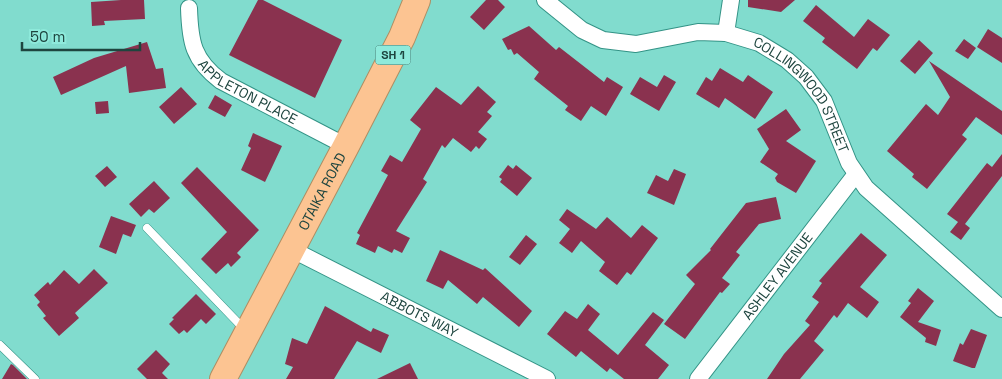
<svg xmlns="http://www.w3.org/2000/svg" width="1002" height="379" viewBox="0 0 1002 379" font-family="'Space Grotesk',sans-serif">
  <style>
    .building { fill: #8a324f }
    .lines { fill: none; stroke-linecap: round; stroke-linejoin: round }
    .service-casing { stroke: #339386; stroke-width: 9 }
    .minor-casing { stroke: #339386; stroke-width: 18 }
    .trunk-casing { stroke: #ae8e63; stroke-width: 28 }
    .service { stroke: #fff; stroke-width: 8 }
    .minor { stroke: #fff; stroke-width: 16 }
    .trunk { stroke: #fcc492; stroke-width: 26 }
    .labels { text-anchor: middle; stroke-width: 5; stroke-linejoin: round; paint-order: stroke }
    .shield { fill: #8eeadb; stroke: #40766e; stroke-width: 1 }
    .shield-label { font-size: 12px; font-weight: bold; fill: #1e453f }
    .street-label { font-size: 14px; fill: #1e453f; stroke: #8eeadb }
  </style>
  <rect width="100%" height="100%" fill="#81dcce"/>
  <!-- building -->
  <path class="building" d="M 121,0 L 144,0 L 145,19 L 104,21 L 105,25 L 92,26 L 91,2 Z
    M 258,0 L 263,0 L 342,40 L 315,98 L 229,55 Z
    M 486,0 L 498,0 L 505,7 L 484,30 L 470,17 Z
    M 748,0 L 795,0 L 781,12 L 748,7 Z
    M 816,5 L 854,37 L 868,19 L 890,35 L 877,51 L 873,48 L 857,69 L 822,42 L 825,38 L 803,21 Z
    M 529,26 L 556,50 L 559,47 L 604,82 L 607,77 L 623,87 L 606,116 L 591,106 L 581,121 L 565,110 L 568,106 L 534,79 L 539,72 L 517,53 L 514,55 L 511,49 L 508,50 L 502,39 Z
    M 988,29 L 1002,38 L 1002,63 L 977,47 Z
    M 964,39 L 976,48 L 968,59 L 955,51 Z
    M 919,40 L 933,53 L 915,74 L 900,61 Z
    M 147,42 L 156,69 L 163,68 L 166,88 L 129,93 L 126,66 L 61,95 L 53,77 L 94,58 Z
    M 929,61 L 1002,111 L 1002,135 L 976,117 L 962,135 L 967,139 L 927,189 L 912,177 L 914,174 L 887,151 L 926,104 L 938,115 L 950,97 Z
    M 720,68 L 743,82 L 748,75 L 773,92 L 755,119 L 725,98 L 719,108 L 696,94 L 706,77 L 712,81 Z
    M 664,75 L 676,82 L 659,111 L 630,94 L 640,77 L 657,87 Z
    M 478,86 L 496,102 L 487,112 L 492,116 L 478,132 L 487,139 L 479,149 L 476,146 L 471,152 L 453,138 L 445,148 L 442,145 L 423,179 L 427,182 L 396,231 L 410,238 L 402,253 L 394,249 L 392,253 L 378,246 L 375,253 L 356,244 L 360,235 L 357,233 L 388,175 L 381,171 L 390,155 L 402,162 L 421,129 L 410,120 L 436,87 L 461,105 Z
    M 181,87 L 197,104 L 174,124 L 159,107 Z
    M 215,95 L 232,105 L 225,117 L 208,108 Z
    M 108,101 L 109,113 L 96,114 L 95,102 Z
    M 786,109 L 801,130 L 786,141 L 816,161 L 796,193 L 777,182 L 775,178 L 778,174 L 760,162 L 769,149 L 757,129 Z
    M 253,133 L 282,146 L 265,182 L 241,170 L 251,148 L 248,146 Z
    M 1002,154 L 1002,176 L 965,224 L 970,228 L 961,240 L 950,232 L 958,222 L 947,214 L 987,163 L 992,167 Z
    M 508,165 L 513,169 L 516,165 L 532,178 L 517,196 L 500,182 L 502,179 L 499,177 Z
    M 107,166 L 117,177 L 105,187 L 95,176 Z
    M 197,167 L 259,230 L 237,253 L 241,257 L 231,267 L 228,263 L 216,274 L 201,259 L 227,232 L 181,183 Z
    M 674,169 L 686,174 L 674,205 L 647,193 L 656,175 L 668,181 Z
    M 154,181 L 170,198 L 154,213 L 149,209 L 141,217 L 129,204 Z
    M 776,197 L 781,219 L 759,224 L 736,252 L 740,255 L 722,278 L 730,284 L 722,293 L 720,292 L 685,339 L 664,324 L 695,284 L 686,275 L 711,250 L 710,249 L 746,203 Z
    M 567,209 L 596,229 L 607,217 L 631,238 L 642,225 L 658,238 L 631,275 L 627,272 L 617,285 L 599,271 L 605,262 L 581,241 L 572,253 L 559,243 L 570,229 L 559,220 Z
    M 111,216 L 136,225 L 131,237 L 123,234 L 116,254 L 99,247 Z
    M 861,233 L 887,255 L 860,287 L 879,302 L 867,318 L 848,303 L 837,318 L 834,315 L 814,341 L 824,350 L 800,379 L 767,379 L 784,354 L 810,325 L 805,321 L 819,302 L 812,297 L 822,283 L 819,281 Z
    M 526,235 L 537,244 L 520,265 L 509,257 Z
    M 440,250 L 483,270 L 485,268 L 532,311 L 519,327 L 483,297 L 477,304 L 448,280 L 443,289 L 426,281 Z
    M 94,269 L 108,283 L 75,313 L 79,318 L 59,336 L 43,318 L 46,316 L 37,305 L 40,302 L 34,295 L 48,282 L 50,285 L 64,270 L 79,284 Z
    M 918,288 L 934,301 L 918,322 L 941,330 L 936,346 L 925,342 L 926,338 L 900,317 L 911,303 L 908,301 Z
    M 196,294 L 216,314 L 206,324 L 201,319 L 187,333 L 184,330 L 179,334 L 169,324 L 174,319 L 172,318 Z
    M 588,304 L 600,314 L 588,330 L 618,355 L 653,312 L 664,320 L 645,345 L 669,365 L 658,379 L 624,379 L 610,368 L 607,372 L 581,351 L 576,357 L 547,334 L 565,311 L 577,319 Z
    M 325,306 L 371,332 L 373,328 L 389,335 L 381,353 L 357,341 L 334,379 L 286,379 L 293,367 L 285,364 L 292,338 L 307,344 Z
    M 971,329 L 987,335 L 975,368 L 972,368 L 953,361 L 960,343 L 963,345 Z
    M 156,350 L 170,364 L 162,373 L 168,379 L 147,379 L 137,369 Z
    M 410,363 L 418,379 L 377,379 Z
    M 11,364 L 13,365 L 27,379 L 2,379 Z"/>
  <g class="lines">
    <!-- service casing -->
    <g class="service-casing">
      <path id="service" d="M 147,228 L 245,330
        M 0,345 L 35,379"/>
    </g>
    <!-- minor casing -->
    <g class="minor-casing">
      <g id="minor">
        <path id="s1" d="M 545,0 L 582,30 L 603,40 L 636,44 L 698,32 L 726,33 L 759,43 L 787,60 L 806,77 L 824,101 L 849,163 L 866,188 L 1002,309"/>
        <path id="s2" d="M 189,8 C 190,42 193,60 221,81 L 346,146"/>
        <path d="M 726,33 L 731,0"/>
        <path id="s3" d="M 291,249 L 547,379"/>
        <path id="s4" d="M 698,379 L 856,174"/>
      </g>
    </g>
    <!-- trunk casing -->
    <g class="trunk-casing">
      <g id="trunk">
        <path id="s5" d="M 223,379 L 346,146 L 402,37 L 417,0"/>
      </g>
    </g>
    <!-- service -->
    <use href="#service" class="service"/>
    <!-- minor -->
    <use href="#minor" class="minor"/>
    <!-- trunk -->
    <use href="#trunk" class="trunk"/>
  </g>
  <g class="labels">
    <!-- shield labels -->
    <rect class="shield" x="375.5" y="45.5" width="35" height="19" rx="4"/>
    <g class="shield-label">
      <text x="393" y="59">SH 1</text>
    </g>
    <!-- street labels -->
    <g class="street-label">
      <text dy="5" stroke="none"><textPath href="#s2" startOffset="112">APPLETON PLACE</textPath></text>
      <text dy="5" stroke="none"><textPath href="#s1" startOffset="299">COLLINGWOOD STREET</textPath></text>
      <text dy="5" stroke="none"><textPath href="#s5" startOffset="212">OTAIKA ROAD</textPath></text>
      <text dy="5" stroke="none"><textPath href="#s4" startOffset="130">ASHLEY AVENUE</textPath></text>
      <text dy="5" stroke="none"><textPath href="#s3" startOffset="144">ABBOTS WAY</textPath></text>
    </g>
  </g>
  <!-- scale -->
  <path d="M22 42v8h118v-8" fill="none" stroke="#1e453f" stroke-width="2.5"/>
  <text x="30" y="42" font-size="15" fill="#1e453f" stroke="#8eeadb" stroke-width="4" paint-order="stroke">50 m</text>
</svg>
